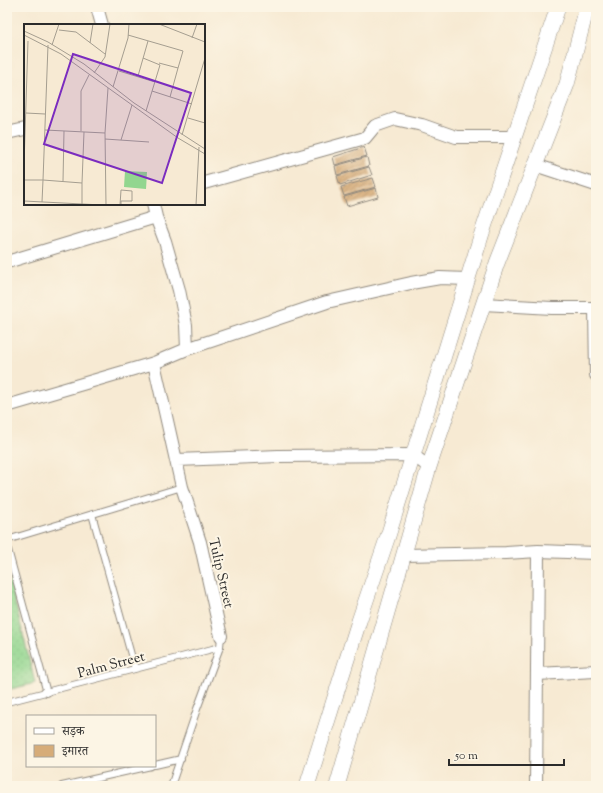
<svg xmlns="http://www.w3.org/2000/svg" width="603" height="793" viewBox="0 0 603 793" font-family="'Sorts Mill Goudy','Noto Serif Devanagari',serif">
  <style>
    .park { fill: url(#park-dots); stroke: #5e805d }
    .building { fill: url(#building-hatch) }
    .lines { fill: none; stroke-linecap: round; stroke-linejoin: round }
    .service-casing { stroke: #918a7f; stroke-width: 8 }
    .minor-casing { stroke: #918a7f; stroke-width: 14 }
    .tertiary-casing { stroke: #918a7f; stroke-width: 16 }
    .service { stroke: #fff; stroke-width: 6 }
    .minor { stroke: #fff; stroke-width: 12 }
    .tertiary { stroke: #fff; stroke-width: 15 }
    .labels { text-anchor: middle; stroke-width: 4; stroke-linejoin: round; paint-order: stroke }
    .street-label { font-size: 14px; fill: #2b2b2b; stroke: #fcf5e5 }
    .inset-road { fill: none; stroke: #a59e90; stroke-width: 1 }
    .view { fill: #7b2cbf; fill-opacity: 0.15; stroke: #7b2cbf; stroke-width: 2 }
    .inset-edge { fill: none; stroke: #2b2b2b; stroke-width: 2 }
  </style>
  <defs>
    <pattern id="park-dots" width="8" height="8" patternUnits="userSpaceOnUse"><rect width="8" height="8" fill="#92d68f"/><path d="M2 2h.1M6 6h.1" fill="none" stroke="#7eb87c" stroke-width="1.8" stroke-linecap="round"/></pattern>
    <pattern id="building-hatch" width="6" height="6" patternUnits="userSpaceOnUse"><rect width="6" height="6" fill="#d6ac79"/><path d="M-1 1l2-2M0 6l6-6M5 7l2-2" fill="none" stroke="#ae8c63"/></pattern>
  </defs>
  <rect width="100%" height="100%" fill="#fcf5e5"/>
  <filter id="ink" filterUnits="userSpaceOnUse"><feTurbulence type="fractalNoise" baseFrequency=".025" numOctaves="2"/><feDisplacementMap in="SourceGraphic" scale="8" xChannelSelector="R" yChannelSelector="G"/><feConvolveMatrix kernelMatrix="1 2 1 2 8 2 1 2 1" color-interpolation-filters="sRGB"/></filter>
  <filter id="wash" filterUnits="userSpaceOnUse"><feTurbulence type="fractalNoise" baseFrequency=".012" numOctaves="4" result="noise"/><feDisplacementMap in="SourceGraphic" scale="16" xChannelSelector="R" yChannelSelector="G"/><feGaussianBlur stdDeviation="0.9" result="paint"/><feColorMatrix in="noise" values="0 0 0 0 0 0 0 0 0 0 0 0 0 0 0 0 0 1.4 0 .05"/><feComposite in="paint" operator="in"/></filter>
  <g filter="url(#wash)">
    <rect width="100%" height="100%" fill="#f7ead3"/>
    <!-- park -->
    <path class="park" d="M 7,569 L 35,683 L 7,690 Z"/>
    <g id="blocks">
      <!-- building -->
      <path class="building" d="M 364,147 L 367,156 L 335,165 L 333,157 Z
        M 367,157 L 369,166 L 337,175 L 335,166 Z
        M 369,167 L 372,175 L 340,185 L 337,176 Z
        M 373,178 L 376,187 L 344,196 L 341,187 Z
        M 376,188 L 378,197 L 347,206 L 344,197 Z"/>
    </g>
  </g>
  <g filter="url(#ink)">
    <use href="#blocks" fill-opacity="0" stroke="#918a7f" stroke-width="1"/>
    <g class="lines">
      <!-- service casing -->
      <g class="service-casing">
        <path id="service" d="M 92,514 L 135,669
          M 7,540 L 182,487
          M 7,546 L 47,693
          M 7,702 L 220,647
          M 155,765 L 181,759
          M 62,786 L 151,766
          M 171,786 L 197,709 L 220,647 L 221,636"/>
      </g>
      <!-- minor casing -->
      <g class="minor-casing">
        <path id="minor" d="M 97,7 L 102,25
          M 7,133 L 25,129
          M 535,165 L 596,185
          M 204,183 L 365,138 L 375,126 L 395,119 L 422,125 L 456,137 L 514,137
          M 7,262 L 156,217
          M 483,304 L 552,308 L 596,308
          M 595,308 L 596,375
          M 187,349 L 327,302 L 411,283 L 440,278 L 467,279
          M 154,363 L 182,487 L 200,542 L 221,636
          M 7,406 L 154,363 L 187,349 L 186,325 L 179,290 L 165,241 L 156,217 L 153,204
          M 177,460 L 278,456 L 413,455 L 429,467
          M 403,555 L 506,553 L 538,551 L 596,553
          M 537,674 L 596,671
          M 536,786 L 538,551"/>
      </g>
      <!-- tertiary casing -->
      <g class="tertiary-casing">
        <path id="tertiary" d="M 307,786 L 359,621 L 388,536 L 482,233 L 558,7
          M 337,786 L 429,467 L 497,263 L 567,84 L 587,7"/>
      </g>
      <!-- service -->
      <use href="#service" class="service"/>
      <!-- minor -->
      <use href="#minor" class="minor"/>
      <!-- tertiary -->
      <use href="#tertiary" class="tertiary"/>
    </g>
  </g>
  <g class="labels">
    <!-- street labels -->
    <g class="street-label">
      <text transform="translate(222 573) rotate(77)" y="5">Tulip Street</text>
      <text transform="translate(111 664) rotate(-15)" y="5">Palm Street</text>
    </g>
  </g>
  <!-- overview -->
  <g transform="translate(24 24)">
    <rect width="181" height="181" fill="#f7ead3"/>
    <path d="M 101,147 L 123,148 L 122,165 L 100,163 Z" fill="#92d68f"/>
    <path class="inset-road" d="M 135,0 L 181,18M 35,6 L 52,8 L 81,30M 0,7 L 24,18 L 60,40 L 110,79 L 181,125M 0,11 L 37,30 L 154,114 L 181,130M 104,11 L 159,27 L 154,44 L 135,39M 168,14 L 173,0M 66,19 L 69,0M 24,21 L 19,156 L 58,159 L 60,108M 28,21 L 35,0M 119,34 L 136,41 L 122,87M 95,47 L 131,58M 70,49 L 81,33 L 86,0M 114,52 L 124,17M 89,63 L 104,14 L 105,0M 128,67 L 168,80M 146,73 L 154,44M 2,89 L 21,90M 164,94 L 181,99M 21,106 L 81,109 L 82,181M 57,107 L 57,67 L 65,51M 81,109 L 84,64M 158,111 L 181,34M 81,115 L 125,118M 97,116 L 108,81M 0,141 L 4,17M 0,156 L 19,156 L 18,178M 39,157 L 40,107M 0,177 L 78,181M 58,180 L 58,159M 96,181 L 97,166 L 108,167 L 108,177 L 97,177 L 97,181M 172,181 L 175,123"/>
    <path class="view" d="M 49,30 L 167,69 L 138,159 L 20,120 Z"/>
    <rect width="181" height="181" class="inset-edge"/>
  </g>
  <!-- margin -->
  <rect width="603" height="793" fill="none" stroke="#fcf5e5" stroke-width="24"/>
  <!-- legend -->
  <rect x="26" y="715" width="130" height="52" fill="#fcf5e5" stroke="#a8a49b"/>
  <rect x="34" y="728" width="20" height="6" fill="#ffffff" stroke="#a8a49b"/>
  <text x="62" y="735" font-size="12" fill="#2b2b2b">सड़क</text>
  <rect x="34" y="745" width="20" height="12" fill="#d6ac79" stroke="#a8a49b"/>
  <text x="62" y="755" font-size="12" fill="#2b2b2b">इमारत</text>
  <!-- scale -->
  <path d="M449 759v6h115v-6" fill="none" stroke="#2b2b2b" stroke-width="2"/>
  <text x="455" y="759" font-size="12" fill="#2b2b2b" stroke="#fcf5e5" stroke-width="3" paint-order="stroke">50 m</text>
</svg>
